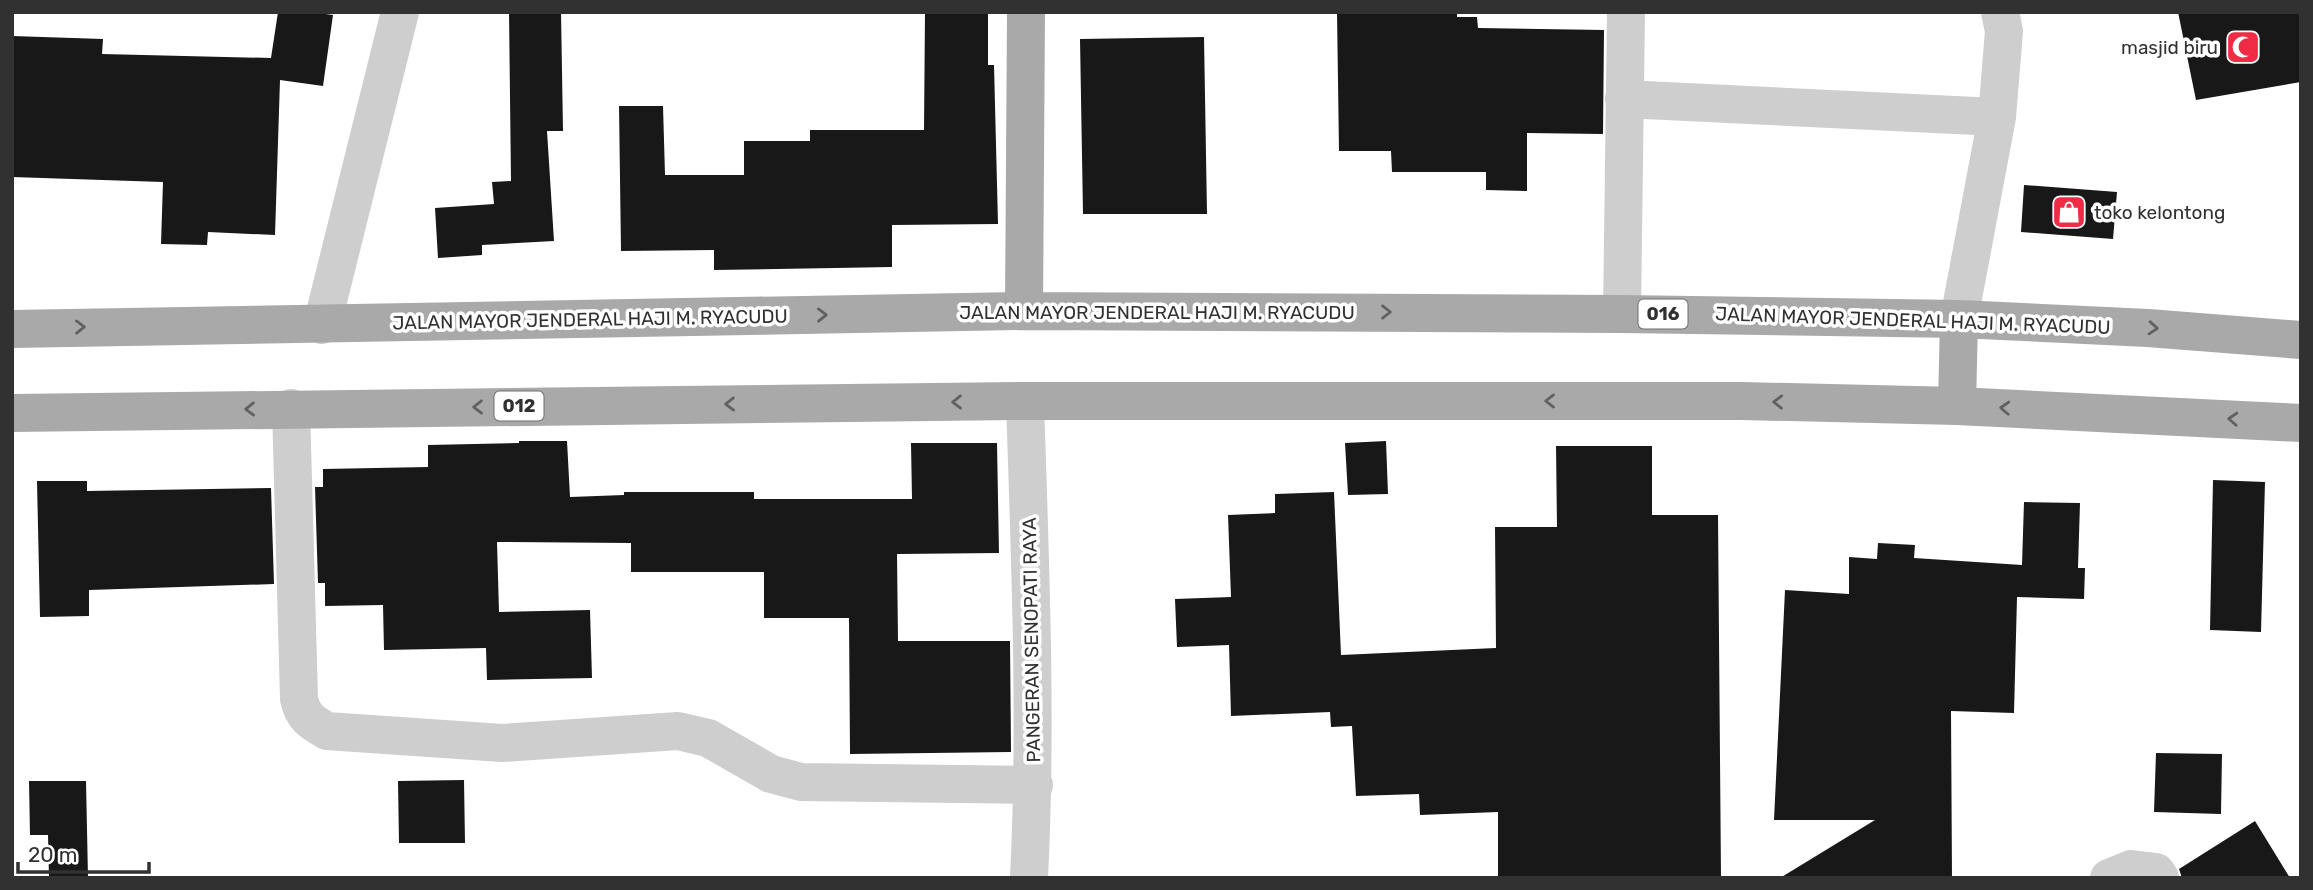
<svg xmlns="http://www.w3.org/2000/svg" width="2313" height="890" viewBox="0 0 2313 890" font-family="Rubik,sans-serif">
  <style>
    .building { fill: #181818 }
    .lines { fill: none; stroke-linecap: round; stroke-linejoin: round }
    .minor { stroke: #cecece; stroke-width: 38 }
    .major { stroke: #a9a9a9; stroke-width: 38 }
    .oneway { stroke: #616161 }
    .labels { text-anchor: middle; stroke-width: 7; stroke-linejoin: round; paint-order: stroke }
    .shield { fill: #fff; stroke: #6f6f6f; stroke-width: 2 }
    .shield-label { font-size: 18px; font-weight: bold; fill: #313131 }
    .poi-label { font-size: 19px; fill: #313131; stroke: #fff; text-anchor: end }
    .street-label { font-size: 19px; fill: #313131; stroke: #fff }
  </style>
  <rect width="100%" height="100%" fill="#fff"/>
  <!-- building -->
  <path class="building" d="M 278,12 L 311,12 L 333,15 L 323,86 L 280,80 L 275,235 L 208,232 L 207,245 L 161,244 L 163,182 L 12,177 L 12,36 L 103,39 L 102,54 L 271,58 Z
    M 509,12 L 561,12 L 563,131 L 547,131 L 554,241 L 482,245 L 482,255 L 438,258 L 435,208 L 494,204 L 492,182 L 511,181 Z
    M 925,12 L 988,12 L 988,65 L 994,65 L 998,224 L 892,225 L 892,267 L 714,270 L 714,250 L 621,251 L 619,106 L 663,106 L 665,175 L 744,175 L 744,141 L 810,141 L 810,130 L 924,130 Z
    M 1337,12 L 1457,12 L 1457,17 L 1477,17 L 1478,28 L 1604,30 L 1603,134 L 1527,133 L 1527,191 L 1486,190 L 1486,172 L 1392,172 L 1391,151 L 1339,151 Z
    M 2178,12 L 2301,12 L 2301,82 L 2196,100 Z
    M 1204,37 L 1207,214 L 1083,214 L 1080,39 Z
    M 2024,185 L 2117,192 L 2113,239 L 2021,232 Z
    M 519,441 L 567,441 L 570,497 L 624,495 L 624,492 L 754,492 L 754,499 L 912,499 L 911,443 L 997,443 L 999,553 L 897,554 L 898,641 L 1010,641 L 1011,752 L 850,754 L 849,618 L 764,618 L 764,572 L 631,572 L 631,543 L 497,542 L 499,612 L 590,610 L 592,678 L 487,680 L 486,648 L 384,650 L 383,605 L 325,606 L 325,583 L 318,583 L 315,487 L 323,487 L 323,469 L 428,467 L 428,445 L 519,443 Z
    M 1386,441 L 1388,494 L 1348,495 L 1345,443 Z
    M 1556,446 L 1652,446 L 1652,515 L 1718,515 L 1721,878 L 1498,878 L 1498,812 L 1420,815 L 1419,794 L 1356,796 L 1352,726 L 1331,727 L 1330,712 L 1231,716 L 1229,645 L 1177,647 L 1175,599 L 1231,597 L 1228,515 L 1275,513 L 1275,494 L 1334,492 L 1341,655 L 1496,648 L 1495,527 L 1557,527 Z
    M 2213,480 L 2265,482 L 2261,632 L 2210,630 Z
    M 37,481 L 87,481 L 87,491 L 271,488 L 274,584 L 89,590 L 89,616 L 40,617 Z
    M 2024,502 L 2080,503 L 2078,568 L 2085,568 L 2084,599 L 2017,597 L 2014,713 L 1951,711 L 1952,878 L 1780,878 L 1875,820 L 1774,820 L 1785,590 L 1849,594 L 1849,557 L 1877,559 L 1878,543 L 1915,545 L 1914,558 L 2022,565 Z
    M 2156,753 L 2222,754 L 2221,814 L 2154,812 Z
    M 464,780 L 465,843 L 399,843 L 398,781 Z
    M 29,781 L 86,781 L 88,878 L 49,878 L 48,835 L 30,835 Z
    M 2255,821 L 2290,878 L 2182,878 L 2179,869 Z"/>
  <g class="lines">
    <!-- minor -->
    <path class="minor" d="M 1624,99 L 1997,117
      M 1622,314 L 1626,12
      M 1959,319 L 1997,117 L 2004,31 L 2000,12
      M 322,325 L 400,12
      M 1025,401 C 1030,560 1037,719 1029,878
      M 291,408 L 299,699 C 303,717 311,722 327,731 L 502,743 L 678,731 L 708,738 L 771,774 L 801,782 L 1034,785
      M 2109,878 L 2131,869 L 2156,872 L 2160,878"/>
    <!-- major -->
    <path class="major" d="M 1024,311 L 1026,12
      M 12,329 L 1024,311 L 1622,314 L 1959,319 L 2148,328 L 2301,340
      M 1957,406 L 1959,319
      M 12,413 L 1025,401 L 1741,401 L 1957,406 L 2301,423"/>
  </g>
  <!-- one-way arrows -->
  <defs><path id="oneway-chevron" d="M-2-3.5L2.5 0L-2 3.5" fill="none" stroke-width="1.6" stroke-linecap="round" stroke-linejoin="round" transform="scale(1.75)"/></defs>
  <g class="oneway">
    <use href="#oneway-chevron" transform="translate(1386 312)"/>
    <use href="#oneway-chevron" transform="translate(822 315) rotate(-1)"/>
    <use href="#oneway-chevron" transform="translate(80 327) rotate(-1)"/>
    <use href="#oneway-chevron" transform="translate(2153 328) rotate(4)"/>
    <use href="#oneway-chevron" transform="translate(1550 401) rotate(180)"/>
    <use href="#oneway-chevron" transform="translate(957 402) rotate(179)"/>
    <use href="#oneway-chevron" transform="translate(1778 402) rotate(-179)"/>
    <use href="#oneway-chevron" transform="translate(730 404) rotate(179)"/>
    <use href="#oneway-chevron" transform="translate(478 407) rotate(179)"/>
    <use href="#oneway-chevron" transform="translate(2005 408) rotate(-177)"/>
    <use href="#oneway-chevron" transform="translate(250 409) rotate(179)"/>
    <use href="#oneway-chevron" transform="translate(2233 419) rotate(-177)"/>
  </g>
  <!-- icons -->
  <defs>
    <g id="mosque-square" transform="scale(1.75)"><rect x="-9" y="-9" width="18" height="18" rx="4" fill="#f02b45" stroke="#fff"/><path d="M3.5-4.9A6 6 0 1 0 3.5 4.9A5 5 0 1 1 3.5-4.9Z" fill="#fff"/></g>
    <g id="shop-square" transform="scale(1.75)"><rect x="-9" y="-9" width="18" height="18" rx="4" fill="#f02b45" stroke="#fff"/><path d="M-5-2.5h2.3a2.7 3.5 0 0 1 5.4 0H5L5.5 6h-11ZM-1.5-2.5h3a1.5 2.3 0 0 0-3 0Z" fill="#fff"/></g>
  </defs>
  <g fill-rule="evenodd">
    <use href="#mosque-square" x="2243" y="47"/>
    <use href="#shop-square" x="2069" y="212"/>
  </g>
  <g class="labels">
    <!-- shield labels -->
    <g class="shield">
      <rect x="1638.5" y="299.5" width="49" height="29" rx="5"/>
      <rect x="494.5" y="391.5" width="49" height="29" rx="5"/>
    </g>
    <g class="shield-label">
      <text x="1663" y="320">016</text>
      <text x="519" y="412">012</text>
    </g>
    <!-- poi labels -->
    <g class="poi-label">
      <text x="2218" y="54">masjid biru</text>
      <text x="2094" y="219" text-anchor="start">toko kelontong</text>
    </g>
    <!-- street labels -->
    <g class="street-label">
      <text x="1157" y="319">JALAN MAYOR JENDERAL HAJI M. RYACUDU</text>
      <text transform="translate(590 319) rotate(-1)" y="7">JALAN MAYOR JENDERAL HAJI M. RYACUDU</text>
      <text transform="translate(1913 320) rotate(2)" y="7">JALAN MAYOR JENDERAL HAJI M. RYACUDU</text>
      <text transform="translate(1031 640) rotate(-91)" y="7">PANGERAN SENOPATI RAYA</text>
    </g>
  </g>
  <!-- border -->
  <rect width="2313" height="890" fill="none" stroke="#313131" stroke-width="28"/>
  <!-- scale -->
  <path d="M18 862v10h131v-10" fill="none" stroke="#313131" stroke-width="3.5"/>
  <text x="28" y="862" font-size="21" fill="#313131" stroke="#ffffff" stroke-width="5" paint-order="stroke">20 m</text>
</svg>
